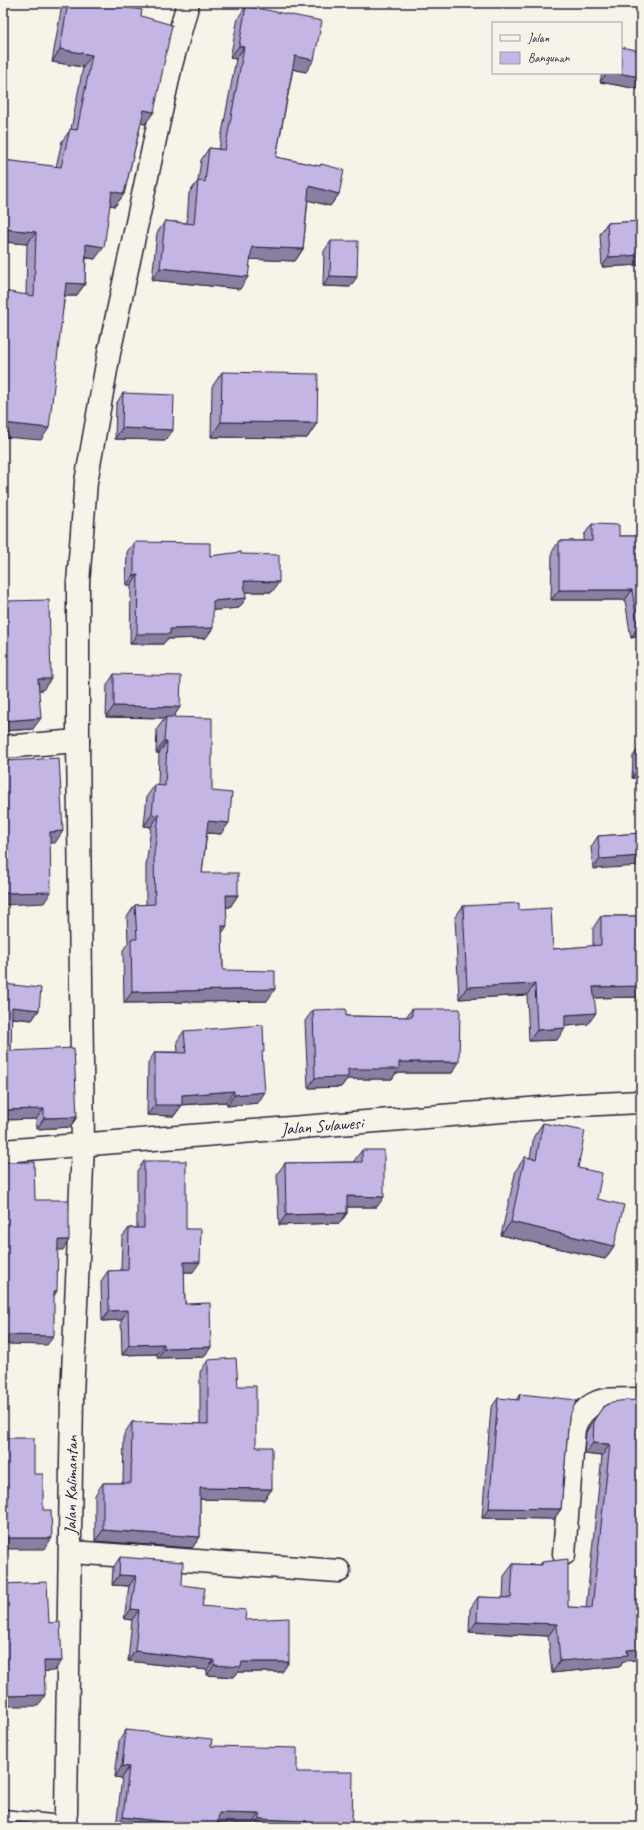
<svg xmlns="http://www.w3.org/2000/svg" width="644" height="1830" viewBox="0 0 644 1830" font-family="Caveat,sans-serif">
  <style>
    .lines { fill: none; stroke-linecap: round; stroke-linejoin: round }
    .street-casing { stroke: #22223b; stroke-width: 25 }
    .secondary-casing { stroke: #22223b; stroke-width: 25 }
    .street { stroke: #f7f3e8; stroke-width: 22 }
    .secondary { stroke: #f7f3e8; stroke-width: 22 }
    .wall { fill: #a99cc5; stroke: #22223b }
    .shaded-wall { fill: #897fa0; stroke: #22223b }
    .building { fill: #c4b5e5; stroke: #22223b }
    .labels { text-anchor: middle; stroke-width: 4; stroke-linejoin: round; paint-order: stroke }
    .street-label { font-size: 17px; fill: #22223b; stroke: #f7f3e8 }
  </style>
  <rect width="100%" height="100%" fill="#f7f3e8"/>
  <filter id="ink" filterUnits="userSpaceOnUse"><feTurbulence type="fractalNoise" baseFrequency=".025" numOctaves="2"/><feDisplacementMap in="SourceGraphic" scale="8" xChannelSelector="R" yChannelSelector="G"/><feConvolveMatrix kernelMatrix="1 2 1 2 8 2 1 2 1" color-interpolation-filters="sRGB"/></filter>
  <g filter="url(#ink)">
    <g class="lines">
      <!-- street casing -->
      <g class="street-casing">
        <g id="street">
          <path d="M 3,747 L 78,741"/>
          <path d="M 71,1552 L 339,1571"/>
          <path d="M 564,1554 L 574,1428 C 589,1394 608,1400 641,1399"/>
          <path id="s1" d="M 64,1827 L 66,1813 L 72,1396 L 83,1144 L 78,741 L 78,583 L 86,482 L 109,353 L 171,65 L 188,3"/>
        </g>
      </g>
      <!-- secondary casing -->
      <g class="secondary-casing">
        <g id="secondary">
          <path id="s2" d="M 3,1151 L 578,1105 L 641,1102"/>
          <path d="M 3,1821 L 61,1827"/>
        </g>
      </g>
      <!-- street -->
      <use href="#street" class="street"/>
      <!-- secondary -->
      <use href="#secondary" class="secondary"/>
    </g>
    <!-- wall -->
    <path class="wall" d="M 65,3 L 102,3 L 141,16 L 145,124 L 141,123 L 124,194 L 115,206 L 110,205 L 95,259 L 86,258 L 85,284 L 76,296 L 65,296 L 41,440 L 26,295 L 27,244 L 3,242 L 3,160 L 56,167 L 62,141 L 71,129 L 83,67 L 52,62 L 61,10 Z
      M 246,6 L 306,72 L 293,69 L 276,157 L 319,166 L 321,164 L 339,194 L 330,206 L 308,200 L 303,249 L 295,261 L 250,259 L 240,289 L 152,280 L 157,233 L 165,221 L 187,223 L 189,193 L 198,181 L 201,160 L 209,148 L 219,149 L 236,59 L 230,58 L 238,18 Z
      M 641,51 L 641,85 L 638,89 L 600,82 L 602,73 L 621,73 Z
      M 641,221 L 641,265 L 602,267 L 600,234 L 607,223 Z
      M 331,241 L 350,287 L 323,286 L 324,251 Z
      M 222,372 L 317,423 L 307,438 L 211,437 L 212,387 Z
      M 123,393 L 173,430 L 166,440 L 115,439 L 116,404 Z
      M 592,524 L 619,536 L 641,536 L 641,636 L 631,638 L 625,600 L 551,600 L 552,552 L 559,541 L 584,541 L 584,535 Z
      M 134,542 L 210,556 L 241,554 L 272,592 L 245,592 L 246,598 L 239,608 L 213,610 L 206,638 L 167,639 L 163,644 L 130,644 L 131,585 L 126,585 L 127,552 Z
      M 5,601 L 43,690 L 39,690 L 33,729 L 3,731 L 3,604 Z
      M 114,674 L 180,707 L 173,717 L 212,791 L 221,834 L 207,833 L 202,873 L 238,895 L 230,907 L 226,907 L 222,932 L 223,970 L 267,1001 L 124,1003 L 123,950 L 128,943 L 127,917 L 135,905 L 146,905 L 146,866 L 151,827 L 144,826 L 147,796 L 155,785 L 158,785 L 159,753 L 156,753 L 157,729 L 165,718 L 106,717 L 107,685 Z
      M 640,746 L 641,746 L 641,778 L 632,778 L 633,756 Z
      M 641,833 L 593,869 L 591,847 L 598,836 Z
      M 463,906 L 519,910 L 553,949 L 593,946 L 593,928 L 601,916 L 641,916 L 641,997 L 594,998 L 588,1024 L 565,1026 L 557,1040 L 529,1041 L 527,995 L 459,999 L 455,917 Z
      M 3,984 L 39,1010 L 32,1020 L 11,1018 L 11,1051 L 77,1117 L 70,1127 L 37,1129 L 36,1119 L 3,1120 Z
      M 412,1009 L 459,1062 L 452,1073 L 396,1073 L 392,1079 L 347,1079 L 341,1087 L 308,1088 L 305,1021 L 313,1010 L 346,1016 L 406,1017 Z
      M 184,1031 L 262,1055 L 258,1103 L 227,1106 L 226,1102 L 182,1105 L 174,1116 L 147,1115 L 148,1063 L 155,1052 L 178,1052 L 177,1041 Z
      M 543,1123 L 578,1168 L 597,1199 L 614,1246 L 605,1259 L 501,1235 L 516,1170 L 525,1157 L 530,1158 L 534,1136 Z
      M 362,1150 L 377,1207 L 347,1207 L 347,1213 L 340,1223 L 279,1225 L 277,1174 L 285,1163 L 354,1162 L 354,1161 Z
      M 144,1161 L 186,1229 L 193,1272 L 184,1272 L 185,1304 L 211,1347 L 204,1357 L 157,1358 L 157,1354 L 122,1355 L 121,1320 L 102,1321 L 101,1281 L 108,1271 L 121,1271 L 122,1237 L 129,1228 L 137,1228 L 137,1171 Z
      M 208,1360 L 238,1386 L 256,1447 L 272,1489 L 264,1500 L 200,1499 L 200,1537 L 192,1548 L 95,1541 L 95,1495 L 103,1483 L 123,1483 L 124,1434 L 132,1422 L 200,1424 L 200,1372 Z
      M 520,1394 L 569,1417 L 561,1509 L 554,1519 L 482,1518 L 491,1408 L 498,1398 L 516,1400 Z
      M 641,1401 L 623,1661 L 620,1666 L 552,1673 L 548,1636 L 469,1632 L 470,1609 L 478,1597 L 503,1598 L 504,1576 L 513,1564 L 540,1565 L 542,1562 L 568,1607 L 586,1608 L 602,1456 L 584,1454 L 586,1432 L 603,1407 Z
      M 120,1557 L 182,1585 L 202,1606 L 245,1620 L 289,1662 L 282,1672 L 238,1672 L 234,1677 L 207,1675 L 207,1670 L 128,1661 L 132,1620 L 124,1619 L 129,1586 L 112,1585 L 113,1568 Z
      M 126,1730 L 211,1746 L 297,1772 L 352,1827 L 253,1827 L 253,1824 L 218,1824 L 217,1827 L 116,1827 L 122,1778 L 115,1777 L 119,1741 Z
      M 16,1822 L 67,1827 L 12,1827 Z"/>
    <!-- shaded-wall -->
    <path class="shaded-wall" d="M 239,46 L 244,47 L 236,59 L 230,58 Z
      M 60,49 L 92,55 L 83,67 L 52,62 Z
      M 295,56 L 314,60 L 306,72 L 287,68 Z
      M 607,73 L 616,73 L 641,77 L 641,85 L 638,89 L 600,82 Z
      M 144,110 L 154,112 L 145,124 L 135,122 Z
      M 309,186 L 339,194 L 330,206 L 300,198 Z
      M 112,191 L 124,194 L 115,206 L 103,203 Z
      M 3,229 L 36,232 L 27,244 L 3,242 Z
      M 86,244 L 104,247 L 95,259 L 77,256 Z
      M 252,247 L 303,249 L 295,261 L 243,259 Z
      M 641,255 L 641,265 L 602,267 L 609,257 Z
      M 160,268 L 248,277 L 240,289 L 152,280 Z
      M 330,276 L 357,277 L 350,287 L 323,286 Z
      M 66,283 L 85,284 L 76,296 L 58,296 Z
      M 221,422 L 317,423 L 307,438 L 211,437 Z
      M 3,423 L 49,428 L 41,440 L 3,437 Z
      M 122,428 L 173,430 L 166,440 L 115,439 Z
      M 134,575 L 138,575 L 131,585 L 126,585 Z
      M 244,581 L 279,582 L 272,592 L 237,592 Z
      M 559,590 L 632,590 L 625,600 L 551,600 Z
      M 246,598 L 239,608 L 206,611 L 213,601 Z
      M 638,627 L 641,627 L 641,636 L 631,638 Z
      M 213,628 L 206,638 L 167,639 L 163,644 L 130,644 L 137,634 L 170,629 Z
      M 38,679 L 51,679 L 43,690 L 30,690 Z
      M 114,706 L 180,707 L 173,718 L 106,717 Z
      M 41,718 L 33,729 L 3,731 L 3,722 L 4,721 Z
      M 164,741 L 167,741 L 159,753 L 156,753 Z
      M 639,767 L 641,767 L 641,778 L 632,778 Z
      M 152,814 L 159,815 L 151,827 L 144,826 Z
      M 208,821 L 229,823 L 221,834 L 200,832 Z
      M 63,831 L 55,843 L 42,843 L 50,832 Z
      M 641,856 L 641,866 L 593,869 L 600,859 Z
      M 51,892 L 44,903 L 3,905 L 3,893 Z
      M 226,895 L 238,895 L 230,907 L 218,907 Z
      M 222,926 L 227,926 L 219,938 Z
      M 535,984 L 527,995 L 459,999 L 467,987 Z
      M 641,986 L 641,997 L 585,998 L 593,987 Z
      M 275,989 L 267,1001 L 124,1003 L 132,992 Z
      M 12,1007 L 39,1010 L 32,1020 L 4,1017 Z
      M 596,1013 L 588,1024 L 557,1027 L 565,1015 Z
      M 565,1028 L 557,1040 L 529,1041 L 537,1030 Z
      M 399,1062 L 459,1062 L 452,1073 L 396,1073 L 392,1079 L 347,1079 L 341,1087 L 308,1088 L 315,1078 L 348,1069 Z
      M 234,1091 L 226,1102 L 177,1105 L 182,1105 L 174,1116 L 147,1115 L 155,1105 L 182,1095 Z
      M 265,1092 L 258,1103 L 227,1106 L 234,1095 Z
      M 44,1109 L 36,1119 L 3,1120 L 3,1110 Z
      M 77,1117 L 70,1127 L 37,1129 L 44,1118 Z
      M 347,1196 L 384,1197 L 377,1207 L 340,1207 Z
      M 347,1213 L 340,1223 L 279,1225 L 286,1215 Z
      M 511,1222 L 614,1246 L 605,1259 L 501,1235 Z
      M 58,1240 L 69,1240 L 63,1250 L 52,1250 Z
      M 184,1262 L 200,1262 L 193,1272 L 177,1272 Z
      M 54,1291 L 57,1291 L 51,1301 Z
      M 128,1310 L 121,1320 L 102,1321 L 109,1311 Z
      M 3,1335 L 54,1336 L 47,1345 L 3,1344 Z
      M 164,1344 L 157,1354 L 122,1355 L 129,1345 Z
      M 211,1347 L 204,1357 L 157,1358 L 164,1348 Z
      M 593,1443 L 610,1444 L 602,1456 L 584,1454 Z
      M 200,1488 L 272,1489 L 264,1500 L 193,1499 Z
      M 489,1508 L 561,1509 L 554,1519 L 482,1518 Z
      M 103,1530 L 200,1537 L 192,1548 L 95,1541 Z
      M 3,1538 L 52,1538 L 44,1549 L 3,1549 Z
      M 119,1575 L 136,1576 L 129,1586 L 112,1585 Z
      M 131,1609 L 139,1610 L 132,1620 L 124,1619 Z
      M 477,1621 L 557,1624 L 548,1636 L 469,1632 Z
      M 641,1649 L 641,1660 L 623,1661 L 620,1666 L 552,1673 L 560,1661 L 627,1650 Z
      M 135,1651 L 214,1660 L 207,1670 L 128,1661 Z
      M 44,1661 L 62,1661 L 54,1671 L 37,1672 Z
      M 242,1662 L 289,1662 L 282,1672 L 238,1672 L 234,1677 L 207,1675 L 214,1665 Z
      M 45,1695 L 38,1706 L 3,1706 L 3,1696 Z
      M 122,1766 L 129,1767 L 122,1778 L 115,1777 Z
      M 219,1813 L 260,1814 L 253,1824 L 212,1823 Z
      M 123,1817 L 210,1827 L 116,1827 Z
      M 260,1819 L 307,1821 L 302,1827 L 254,1827 Z"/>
    <!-- building -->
    <path class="building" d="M 68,3 L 102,3 L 142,10 L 141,16 L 172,25 L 154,112 L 144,110 L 124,194 L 112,191 L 104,247 L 86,244 L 85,284 L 66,283 L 49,428 L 3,423 L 3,291 L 34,296 L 36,232 L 3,229 L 3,160 L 61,167 L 70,129 L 77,130 L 92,55 L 60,49 Z
      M 246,6 L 322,21 L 314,60 L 295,56 L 276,157 L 320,166 L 321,164 L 344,170 L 339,194 L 309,186 L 303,249 L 252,247 L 248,277 L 160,268 L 165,221 L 194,224 L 198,181 L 205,182 L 209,148 L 225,150 L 244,47 L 239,46 Z
      M 621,47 L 641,51 L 641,77 L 616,73 L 621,73 Z
      M 641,221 L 641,255 L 609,257 L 607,223 Z
      M 331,241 L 358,241 L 357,277 L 330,276 Z
      M 222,372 L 318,374 L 317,423 L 221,422 Z
      M 123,393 L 174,395 L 173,430 L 122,428 Z
      M 592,524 L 619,525 L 619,536 L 641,536 L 641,627 L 638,627 L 632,590 L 559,590 L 559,541 L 592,541 Z
      M 134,542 L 210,543 L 210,556 L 241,552 L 241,554 L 279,555 L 279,582 L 244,581 L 246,598 L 213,601 L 213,628 L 170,629 L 170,634 L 137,634 L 138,575 L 134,575 Z
      M 49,600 L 51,679 L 38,679 L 41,718 L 4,721 L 4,726 L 3,726 L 3,606 L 5,605 L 5,601 Z
      M 114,674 L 181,676 L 180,707 L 114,706 Z
      M 166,717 L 212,718 L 212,791 L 232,793 L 229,823 L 208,821 L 202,873 L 238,873 L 238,895 L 226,895 L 227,926 L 222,926 L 223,970 L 275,971 L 275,989 L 132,992 L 131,939 L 137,939 L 135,905 L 155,904 L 154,854 L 159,815 L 152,814 L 155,785 L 165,786 L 167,741 L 164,741 Z
      M 3,745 L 4,746 L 5,761 L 59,758 L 63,831 L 50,832 L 51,892 L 3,893 Z
      M 640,746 L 641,746 L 641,767 L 639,767 Z
      M 641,833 L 641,856 L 600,859 L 598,836 Z
      M 519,903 L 519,910 L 551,908 L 553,949 L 601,945 L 601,916 L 641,916 L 641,986 L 593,987 L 596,1013 L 565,1015 L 565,1028 L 537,1030 L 535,984 L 467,987 L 463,906 Z
      M 3,984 L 41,988 L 39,1010 L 12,1007 L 11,1051 L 74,1048 L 77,1117 L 44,1118 L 44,1109 L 3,1110 Z
      M 346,1009 L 346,1016 L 412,1017 L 412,1009 L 460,1009 L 459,1062 L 399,1062 L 399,1069 L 348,1069 L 348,1077 L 315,1078 L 313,1010 Z
      M 263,1025 L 264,1052 L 262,1052 L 265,1092 L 234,1095 L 234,1091 L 182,1095 L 182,1105 L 155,1105 L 155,1052 L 186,1053 L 184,1031 Z
      M 543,1123 L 585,1131 L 578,1168 L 602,1173 L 597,1199 L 624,1205 L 614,1246 L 511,1222 L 525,1157 L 536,1159 Z
      M 362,1150 L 384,1150 L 384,1197 L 347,1196 L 347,1213 L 286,1215 L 285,1163 L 362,1162 Z
      M 144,1161 L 186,1161 L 186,1229 L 201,1229 L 200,1262 L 184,1262 L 185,1304 L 210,1303 L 211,1347 L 164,1348 L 164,1344 L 129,1345 L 128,1310 L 109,1311 L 108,1271 L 128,1270 L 129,1228 L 144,1228 Z
      M 3,1162 L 34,1162 L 35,1200 L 69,1200 L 69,1240 L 58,1240 L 57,1291 L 54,1291 L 54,1336 L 3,1335 Z
      M 236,1358 L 238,1386 L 256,1386 L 256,1447 L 272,1447 L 272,1489 L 200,1488 L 200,1537 L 103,1530 L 103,1483 L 131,1483 L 132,1422 L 208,1424 L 208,1360 Z
      M 520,1394 L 577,1400 L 569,1417 L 561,1509 L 489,1508 L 498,1398 L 519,1400 Z
      M 627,1400 L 641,1401 L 641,1649 L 627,1650 L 628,1655 L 560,1661 L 557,1624 L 477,1621 L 478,1597 L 511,1598 L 513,1564 L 542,1565 L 542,1562 L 568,1559 L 568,1607 L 592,1608 L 610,1444 L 593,1443 L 594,1420 L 603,1407 L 612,1402 Z
      M 3,1438 L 34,1438 L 34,1474 L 43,1474 L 43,1510 L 51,1510 L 52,1538 L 3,1538 Z
      M 120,1557 L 183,1562 L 182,1585 L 205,1588 L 202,1606 L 246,1610 L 245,1620 L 289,1618 L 289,1662 L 242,1662 L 241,1667 L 214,1665 L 214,1660 L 135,1651 L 139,1610 L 131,1609 L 136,1576 L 119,1575 Z
      M 47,1582 L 49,1623 L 60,1622 L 62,1661 L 44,1661 L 45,1695 L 3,1696 L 3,1584 Z
      M 126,1730 L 212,1739 L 211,1746 L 297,1748 L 297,1772 L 353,1772 L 352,1827 L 306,1827 L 307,1821 L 260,1819 L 260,1814 L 219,1813 L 217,1827 L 210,1827 L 123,1817 L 129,1767 L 122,1766 Z
      M 16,1822 L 67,1827 L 16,1827 Z"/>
  </g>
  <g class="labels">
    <!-- street labels -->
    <g class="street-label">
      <text dy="6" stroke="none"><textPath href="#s2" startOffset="320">Jalan Sulawesi</textPath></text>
      <text dy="6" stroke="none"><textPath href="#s1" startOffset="342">Jalan Kalimantan</textPath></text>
    </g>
  </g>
  <!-- margin -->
  <rect width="644" height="1830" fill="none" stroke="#f7f3e8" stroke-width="16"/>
  <rect x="8" y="8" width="628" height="1814" fill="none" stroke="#22223b" stroke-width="1.5" filter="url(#ink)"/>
  <!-- legend -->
  <rect x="492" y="22" width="130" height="52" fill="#f7f3e8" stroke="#a29fa3"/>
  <rect x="500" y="35" width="20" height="6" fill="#f7f3e8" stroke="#a29fa3"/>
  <text x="528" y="42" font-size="12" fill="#22223b">Jalan</text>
  <rect x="500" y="52" width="20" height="12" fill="#c4b5e5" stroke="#a29fa3"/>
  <text x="528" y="62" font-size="12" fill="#22223b">Bangunan</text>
</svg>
